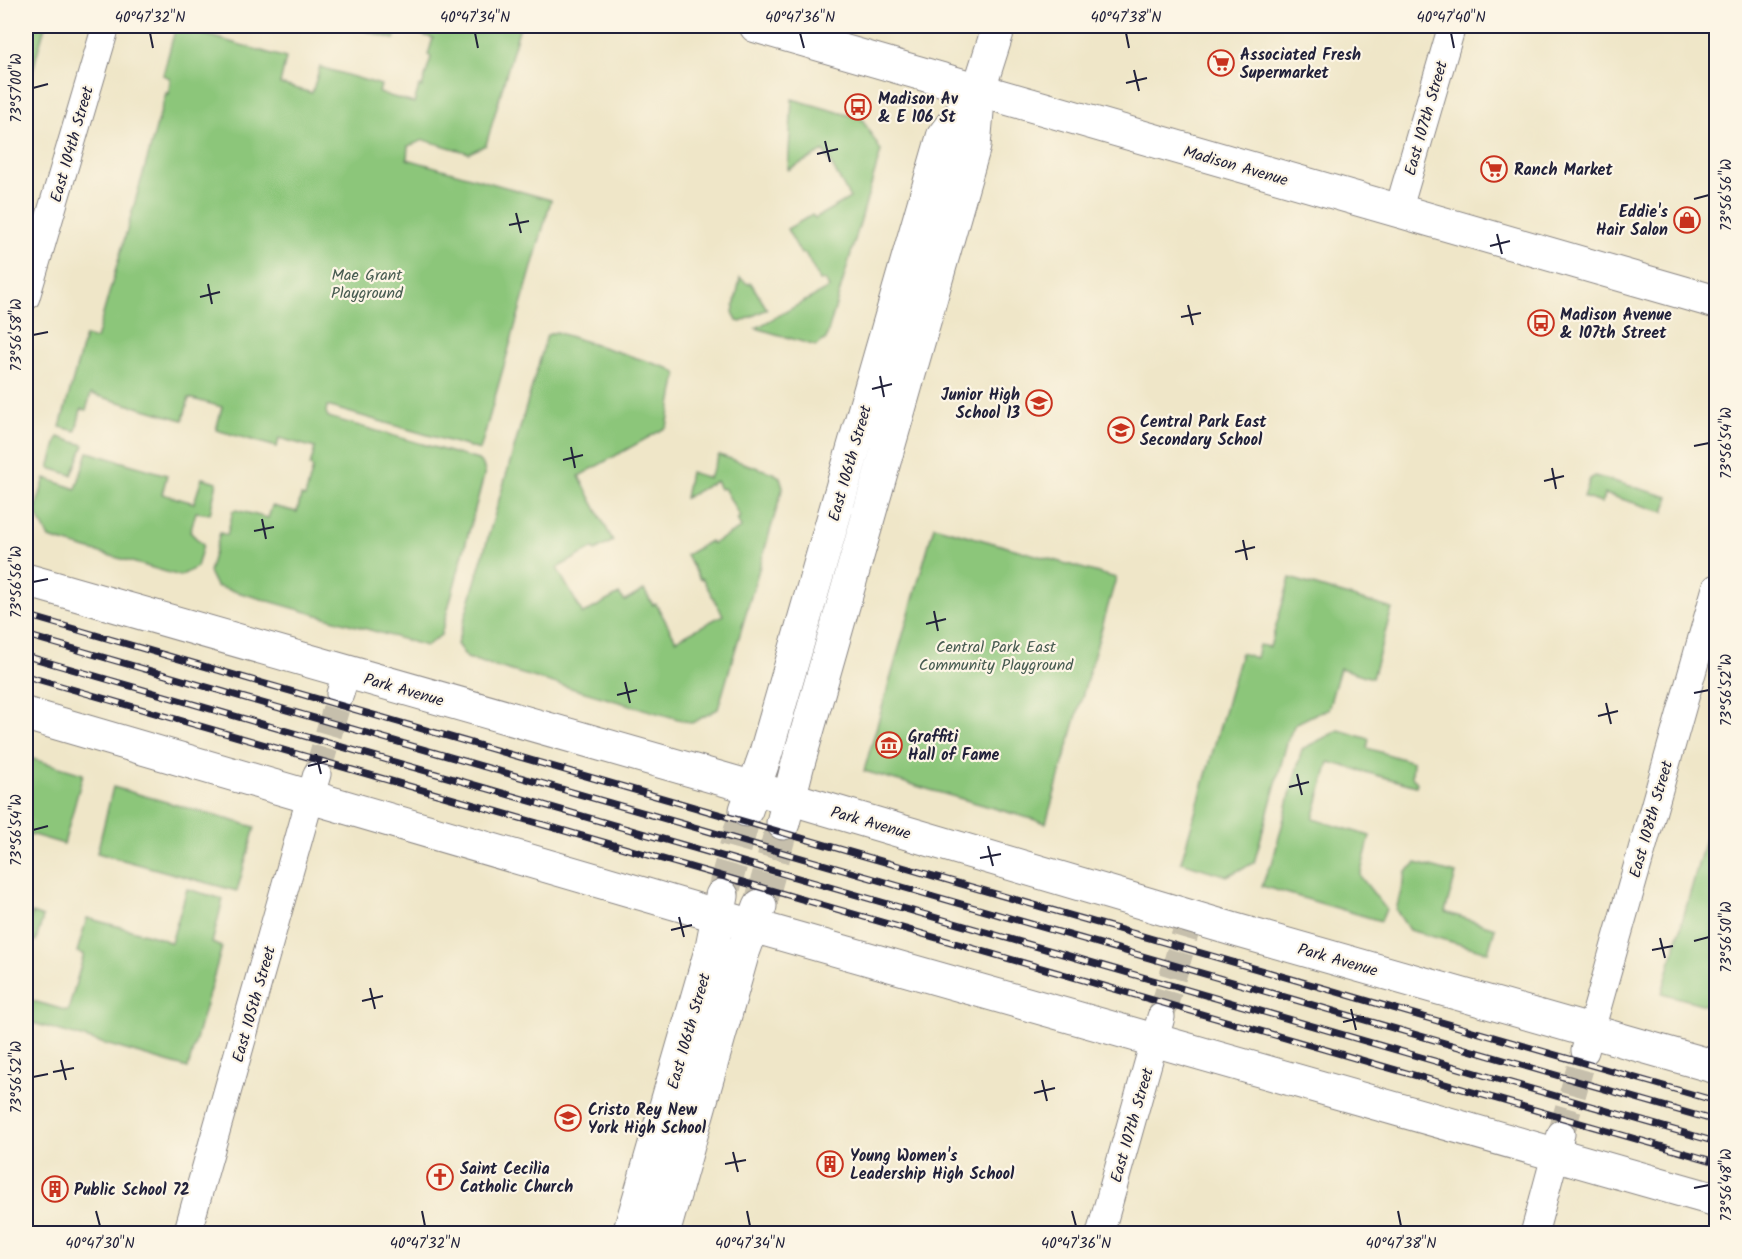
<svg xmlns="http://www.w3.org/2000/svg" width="1742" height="1259" viewBox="0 0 1742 1259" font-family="Kalam,sans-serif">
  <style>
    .green { fill: #8cc67a; stroke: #57745a; stroke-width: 1.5 }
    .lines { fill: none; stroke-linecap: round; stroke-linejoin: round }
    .street-tunnel { stroke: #c6bfac; stroke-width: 27; stroke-dasharray: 27 14; stroke-linecap: butt }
    .secondary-tunnel { stroke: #c6bfac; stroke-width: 33; stroke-dasharray: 33 16; stroke-linecap: butt }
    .street-casing { stroke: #888482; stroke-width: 29 }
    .secondary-casing { stroke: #888482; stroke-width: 35 }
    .primary-casing { stroke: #888482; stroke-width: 35 }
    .street { stroke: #fff; stroke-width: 27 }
    .secondary { stroke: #fff; stroke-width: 33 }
    .primary { stroke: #fff; stroke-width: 33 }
    .rail-casing { stroke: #22223b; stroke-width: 7 }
    .rail { stroke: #fcf5e5; stroke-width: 4.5; stroke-dasharray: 14; stroke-linecap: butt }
    .ticks { fill: none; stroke: #22223b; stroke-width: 2 }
    .labels { text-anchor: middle; stroke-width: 4.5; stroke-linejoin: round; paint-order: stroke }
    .poi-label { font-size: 16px; font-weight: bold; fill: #22223b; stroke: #fcf5e5; text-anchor: start }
    .street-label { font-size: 16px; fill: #22223b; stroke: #fcf5e5 }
    .park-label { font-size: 16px; fill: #475b51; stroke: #fcf5e5 }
    .neatline { fill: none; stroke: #22223b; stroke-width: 2 }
    .ticks-label { font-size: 15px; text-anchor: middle; fill: #22223b }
  </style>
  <rect width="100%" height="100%" fill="#fcf5e5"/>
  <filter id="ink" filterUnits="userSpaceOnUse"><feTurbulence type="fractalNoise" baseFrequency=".0167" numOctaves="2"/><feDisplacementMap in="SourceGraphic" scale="12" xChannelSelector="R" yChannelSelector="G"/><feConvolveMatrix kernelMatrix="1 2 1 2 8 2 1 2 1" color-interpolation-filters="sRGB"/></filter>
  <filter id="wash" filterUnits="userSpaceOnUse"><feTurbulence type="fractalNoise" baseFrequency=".008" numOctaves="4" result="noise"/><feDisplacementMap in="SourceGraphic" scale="24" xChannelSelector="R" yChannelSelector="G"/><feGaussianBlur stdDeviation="1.35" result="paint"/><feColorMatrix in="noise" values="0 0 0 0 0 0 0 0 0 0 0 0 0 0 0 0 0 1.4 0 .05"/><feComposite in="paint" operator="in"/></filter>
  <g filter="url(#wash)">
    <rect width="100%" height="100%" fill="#efe6c8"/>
    <!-- green -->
    <path class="green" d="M 26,26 L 45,26 L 26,94 Z
      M 176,26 L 197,26 L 196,32 L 286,58 L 280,84 L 312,93 L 320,67 L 381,85 L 379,93 L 414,103 L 419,86 L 422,87 L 431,57 L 428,55 L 433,38 L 398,28 L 394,39 L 349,26 L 520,26 L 486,145 L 469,153 L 424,140 L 408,146 L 407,159 L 551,200 L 480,450 L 327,406 L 326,412 L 328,417 L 478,460 L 483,465 L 485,472 L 441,635 L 426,646 L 216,586 L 209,572 L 220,533 L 227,535 L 233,511 L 236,510 L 268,518 L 272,506 L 297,512 L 301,496 L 305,497 L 313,468 L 310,466 L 315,448 L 279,438 L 277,447 L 216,430 L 222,407 L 189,398 L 183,420 L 91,394 L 86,410 L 81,409 L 76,431 L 60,427 L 85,336 L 96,339 L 166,93 L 169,94 L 170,78 L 163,75 Z
      M 792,99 L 862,119 L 881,151 L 826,339 L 816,346 L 756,328 L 829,288 L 825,280 L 820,281 L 805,253 L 801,254 L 787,229 L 812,215 L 815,218 L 850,198 L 824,151 L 788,170 Z
      M 740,278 L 748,284 L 751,283 L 767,309 L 741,322 L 737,321 L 733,312 Z
      M 556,332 L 671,369 L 677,374 L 667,427 L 579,476 L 613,541 L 595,551 L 593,548 L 557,568 L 583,614 L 619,594 L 625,601 L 644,590 L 653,605 L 656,604 L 676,640 L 723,615 L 702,578 L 700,579 L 686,555 L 710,541 L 712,544 L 741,528 L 737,519 L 740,517 L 724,488 L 720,489 L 716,481 L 685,498 L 690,472 L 709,478 L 719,455 L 773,473 L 780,477 L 783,487 L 718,709 L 692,723 L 467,658 L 457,644 L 547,335 Z
      M 58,437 L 84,445 L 72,475 L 49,468 Z
      M 88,452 L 167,475 L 162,494 L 194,503 L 202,478 L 217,482 L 210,514 L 196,512 L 190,532 L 203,545 L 197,567 L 180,576 L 49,538 L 35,511 L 45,478 L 76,489 Z
      M 1595,476 L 1669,497 L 1664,512 L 1605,494 L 1601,503 L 1584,497 L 1590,479 Z
      M 934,526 L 1116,578 L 1046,823 L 864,771 Z
      M 1290,578 L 1392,609 L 1372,678 L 1340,668 L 1328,710 L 1317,713 L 1295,724 L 1288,739 L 1254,863 L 1227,876 L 1181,862 L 1241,653 L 1256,658 L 1259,645 L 1270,647 Z
      M 1339,730 L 1369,739 L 1367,748 L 1413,762 L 1412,776 L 1417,783 L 1416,786 L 1329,762 L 1313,819 L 1370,836 L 1360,876 L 1386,909 L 1381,921 L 1262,886 L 1268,869 L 1272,864 L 1302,749 Z
      M 26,757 L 83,774 L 64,844 L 26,833 Z
      M 113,787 L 255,827 L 237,891 L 97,853 Z
      M 1716,801 L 1716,1008 L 1662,993 Z
      M 1416,863 L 1456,874 L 1445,912 L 1495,928 L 1488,952 L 1409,930 L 1396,910 L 1406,872 Z
      M 187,889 L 223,899 L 212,943 L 222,947 L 188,1068 L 26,1021 L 26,999 L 68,1011 L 84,954 L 77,952 L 87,918 L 160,938 L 171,943 Z
      M 32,913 L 43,917 L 36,941 L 29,939 L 26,952 L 26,932 Z"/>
  </g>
  <g filter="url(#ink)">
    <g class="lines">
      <!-- street-tunnel -->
      <path class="street-tunnel" d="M 317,774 L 340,694
        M 1161,1017 L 1190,917
        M 1561,1134 L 1585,1051"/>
      <!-- secondary-tunnel -->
      <path class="secondary-tunnel" d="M 722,896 L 746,810
        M 760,906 L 783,823"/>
      <!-- street casing -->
      <g class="street-casing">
        <path id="street" d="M 1398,211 L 1452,26
          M 26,297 L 106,26
          M 340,694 L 346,673
          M 1585,1051 L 1716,588
          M 187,1234 L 317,774
          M 1100,1234 L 1161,1017
          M 1534,1234 L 1561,1134"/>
      </g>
      <!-- secondary casing -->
      <g class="secondary-casing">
        <path id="secondary" d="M 756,26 L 1716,302
          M 746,810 L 765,756 L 943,137 L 979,89
          M 783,823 L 797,767 L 974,146 L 979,89 L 999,26
          M 629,1234 L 712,947 L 722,896
          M 663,1234 L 742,955 L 760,906"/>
      </g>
      <!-- primary casing -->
      <g class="primary-casing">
        <path id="primary" d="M 26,580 L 789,798 L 1232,929 L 1716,1067
          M 26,714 L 753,926 L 1716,1200"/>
      </g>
      <!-- street -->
      <use href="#street" class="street"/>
      <!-- secondary -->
      <use href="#secondary" class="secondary"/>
      <!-- primary -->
      <use href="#primary" class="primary"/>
      <!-- rail casing -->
      <g class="rail-casing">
        <path id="rail" d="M 26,615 L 1716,1101
          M 26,635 L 1716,1121
          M 26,656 L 1716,1142
          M 26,676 L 1716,1162"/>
      </g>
      <!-- rail -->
      <use href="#rail" class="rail"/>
    </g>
  </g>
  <!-- ticks -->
  <path class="ticks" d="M 150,33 L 153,48M 475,33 L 478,48M 800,33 L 804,48M 1126,33 L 1129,48M 1451,33 L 1454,48M 1134,70 L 1139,91M 1126,83 L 1147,78M 33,88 L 48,84M 825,141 L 830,162M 817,154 L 838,149M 1694,199 L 1709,195M 516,213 L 521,233M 509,225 L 529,221M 1497,234 L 1502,254M 1490,246 L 1510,241M 208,284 L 212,304M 200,297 L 220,292M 1188,305 L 1193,325M 1181,317 L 1201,313M 33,335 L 48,332M 880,376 L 884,397M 872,389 L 892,384M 1694,446 L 1709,443M 571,447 L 575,468M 563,460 L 583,455M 1552,468 L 1556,489M 1544,481 L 1564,476M 262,519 L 266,539M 254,531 L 274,527M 1243,540 L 1247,560M 1235,552 L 1255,547M 33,582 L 48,579M 934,611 L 938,631M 926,624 L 946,619M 625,682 L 630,703M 1694,693 L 1709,690M 617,695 L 637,690M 1606,703 L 1611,724M 1598,716 L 1618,711M 316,754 L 321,774M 308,766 L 328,761M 1297,774 L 1302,795M 1289,787 L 1309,782M 33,830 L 48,826M 988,846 L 993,866M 980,858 L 1001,854M 679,917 L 684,937M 671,930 L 692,925M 1660,938 L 1665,958M 1694,941 L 1709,937M 1652,950 L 1673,946M 370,988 L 375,1009M 362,1001 L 383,996M 1351,1009 L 1356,1030M 1343,1022 L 1364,1017M 61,1060 L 66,1080M 53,1072 L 74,1068M 33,1077 L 48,1074M 1042,1080 L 1047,1101M 1034,1093 L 1055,1088M 733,1152 L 738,1172M 725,1164 L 746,1160M 1694,1188 L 1709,1185M 96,1211 L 100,1226M 422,1211 L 425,1226M 747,1211 L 750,1226M 1072,1211 L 1076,1226M 1398,1211 L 1401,1226"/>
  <!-- icons -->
  <defs>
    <g id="supermarket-ring" transform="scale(1.35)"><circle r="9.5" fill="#fcf5e5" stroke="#c8321e" stroke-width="1.5"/><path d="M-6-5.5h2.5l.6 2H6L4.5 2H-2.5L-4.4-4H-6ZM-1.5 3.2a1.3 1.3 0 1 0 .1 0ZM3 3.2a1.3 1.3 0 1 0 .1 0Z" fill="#c8321e"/></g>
    <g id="bus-ring" transform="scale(1.35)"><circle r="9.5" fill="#fcf5e5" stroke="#c8321e" stroke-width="1.5"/><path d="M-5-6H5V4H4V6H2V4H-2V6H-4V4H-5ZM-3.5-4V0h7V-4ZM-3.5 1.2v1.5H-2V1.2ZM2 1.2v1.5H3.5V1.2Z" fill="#c8321e"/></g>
    <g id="shop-ring" transform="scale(1.35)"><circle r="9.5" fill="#fcf5e5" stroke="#c8321e" stroke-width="1.5"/><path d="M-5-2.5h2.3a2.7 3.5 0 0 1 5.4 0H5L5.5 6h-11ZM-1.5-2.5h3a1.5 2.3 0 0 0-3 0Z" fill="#c8321e"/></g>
    <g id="school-ring" transform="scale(1.35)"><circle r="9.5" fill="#fcf5e5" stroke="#c8321e" stroke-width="1.5"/><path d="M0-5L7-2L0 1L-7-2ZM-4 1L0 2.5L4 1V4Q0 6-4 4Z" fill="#c8321e"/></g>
    <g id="museum-ring" transform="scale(1.35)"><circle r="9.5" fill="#fcf5e5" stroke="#c8321e" stroke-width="1.5"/><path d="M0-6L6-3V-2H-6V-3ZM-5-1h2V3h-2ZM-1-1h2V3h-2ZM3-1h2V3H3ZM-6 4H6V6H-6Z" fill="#c8321e"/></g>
    <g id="building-ring" transform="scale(1.35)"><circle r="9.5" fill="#fcf5e5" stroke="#c8321e" stroke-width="1.5"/><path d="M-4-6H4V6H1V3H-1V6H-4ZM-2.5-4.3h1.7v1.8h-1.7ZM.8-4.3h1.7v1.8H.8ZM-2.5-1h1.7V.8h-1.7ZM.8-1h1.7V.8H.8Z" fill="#c8321e"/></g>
    <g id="church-ring" transform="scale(1.35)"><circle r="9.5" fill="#fcf5e5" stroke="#c8321e" stroke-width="1.5"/><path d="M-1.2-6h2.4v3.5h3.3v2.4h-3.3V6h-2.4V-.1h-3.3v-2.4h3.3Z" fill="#c8321e"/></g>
  </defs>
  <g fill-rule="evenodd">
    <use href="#supermarket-ring" x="1221" y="63"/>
    <use href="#bus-ring" x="858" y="107"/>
    <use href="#supermarket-ring" x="1494" y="169"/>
    <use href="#shop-ring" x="1687" y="220"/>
    <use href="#bus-ring" x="1541" y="323"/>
    <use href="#school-ring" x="1039" y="403"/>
    <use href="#school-ring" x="1121" y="430"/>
    <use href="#museum-ring" x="889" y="745"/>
    <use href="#school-ring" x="568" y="1118"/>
    <use href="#building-ring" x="830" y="1164"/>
    <use href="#church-ring" x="440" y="1177"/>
    <use href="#building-ring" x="55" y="1189"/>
  </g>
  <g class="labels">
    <!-- poi labels -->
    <g class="poi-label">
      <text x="1240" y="60">Associated Fresh<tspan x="1240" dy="18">Supermarket</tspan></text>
      <text x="878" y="104">Madison Av<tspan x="878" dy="18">&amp; E 106 St</tspan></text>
      <text x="1514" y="175">Ranch Market</text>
      <text x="1668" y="217" text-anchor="end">Eddie's<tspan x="1668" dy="18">Hair Salon</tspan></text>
      <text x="1560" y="320">Madison Avenue<tspan x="1560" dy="18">&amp; 107th Street</tspan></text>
      <text x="1020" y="400" text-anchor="end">Junior High<tspan x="1020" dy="18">School 13</tspan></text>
      <text x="1140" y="427">Central Park East<tspan x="1140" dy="18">Secondary School</tspan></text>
      <text x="908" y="742">Graffiti<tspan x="908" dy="18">Hall of Fame</tspan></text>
      <text x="588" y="1115">Cristo Rey New<tspan x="588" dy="18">York High School</tspan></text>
      <text x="850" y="1161">Young Women's<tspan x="850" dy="18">Leadership High School</tspan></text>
      <text x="460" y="1174">Saint Cecilia<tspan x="460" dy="18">Catholic Church</tspan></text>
      <text x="74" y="1195">Public School 72</text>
    </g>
    <!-- street labels -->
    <g class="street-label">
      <text transform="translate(1425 118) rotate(-74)" y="6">East 107th Street</text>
      <text transform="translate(71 144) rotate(-74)" y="6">East 104th Street</text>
      <text transform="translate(1236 165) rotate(16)" y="6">Madison Avenue</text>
      <text transform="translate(849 463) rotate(-74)" y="6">East 106th Street</text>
      <text transform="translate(404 689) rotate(16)" y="6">Park Avenue</text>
      <text transform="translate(1650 819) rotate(-74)" y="6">East 108th Street</text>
      <text transform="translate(871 822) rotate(16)" y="6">Park Avenue</text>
      <text transform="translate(1338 959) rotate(16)" y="6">Park Avenue</text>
      <text transform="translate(253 1004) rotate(-74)" y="6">East 105th Street</text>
      <text transform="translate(688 1031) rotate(-74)" y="6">East 106th Street</text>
      <text transform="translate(1131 1125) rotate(-74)" y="6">East 107th Street</text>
    </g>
    <!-- park labels -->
    <g class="park-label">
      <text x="367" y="280">Mae Grant<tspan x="367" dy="18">Playground</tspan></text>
      <text x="996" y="652">Central Park East<tspan x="996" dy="18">Community Playground</tspan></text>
    </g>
  </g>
  <!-- margin -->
  <rect width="1742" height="1259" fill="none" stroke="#fcf5e5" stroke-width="66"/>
  <rect x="33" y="33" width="1676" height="1193" class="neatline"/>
  <g class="ticks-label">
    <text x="150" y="22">40°47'32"N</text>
    <text x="475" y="22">40°47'34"N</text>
    <text x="800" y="22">40°47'36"N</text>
    <text x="1126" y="22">40°47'38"N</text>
    <text x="1451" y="22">40°47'40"N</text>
    <text transform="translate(16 88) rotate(-90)" y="5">73°57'00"W</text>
    <text transform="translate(1726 195) rotate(-90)" y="5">73°56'56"W</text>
    <text transform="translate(16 335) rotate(-90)" y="5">73°56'58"W</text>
    <text transform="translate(1726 443) rotate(-90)" y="5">73°56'54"W</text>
    <text transform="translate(16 582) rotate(-90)" y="5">73°56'56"W</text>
    <text transform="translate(1726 690) rotate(-90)" y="5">73°56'52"W</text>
    <text transform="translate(16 830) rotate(-90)" y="5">73°56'54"W</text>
    <text transform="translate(1726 937) rotate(-90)" y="5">73°56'50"W</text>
    <text transform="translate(16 1077) rotate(-90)" y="5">73°56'52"W</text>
    <text transform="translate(1726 1185) rotate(-90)" y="5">73°56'48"W</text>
    <text x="100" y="1248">40°47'30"N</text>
    <text x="425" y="1248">40°47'32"N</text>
    <text x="750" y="1248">40°47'34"N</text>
    <text x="1076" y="1248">40°47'36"N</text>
    <text x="1401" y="1248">40°47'38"N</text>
  </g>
</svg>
